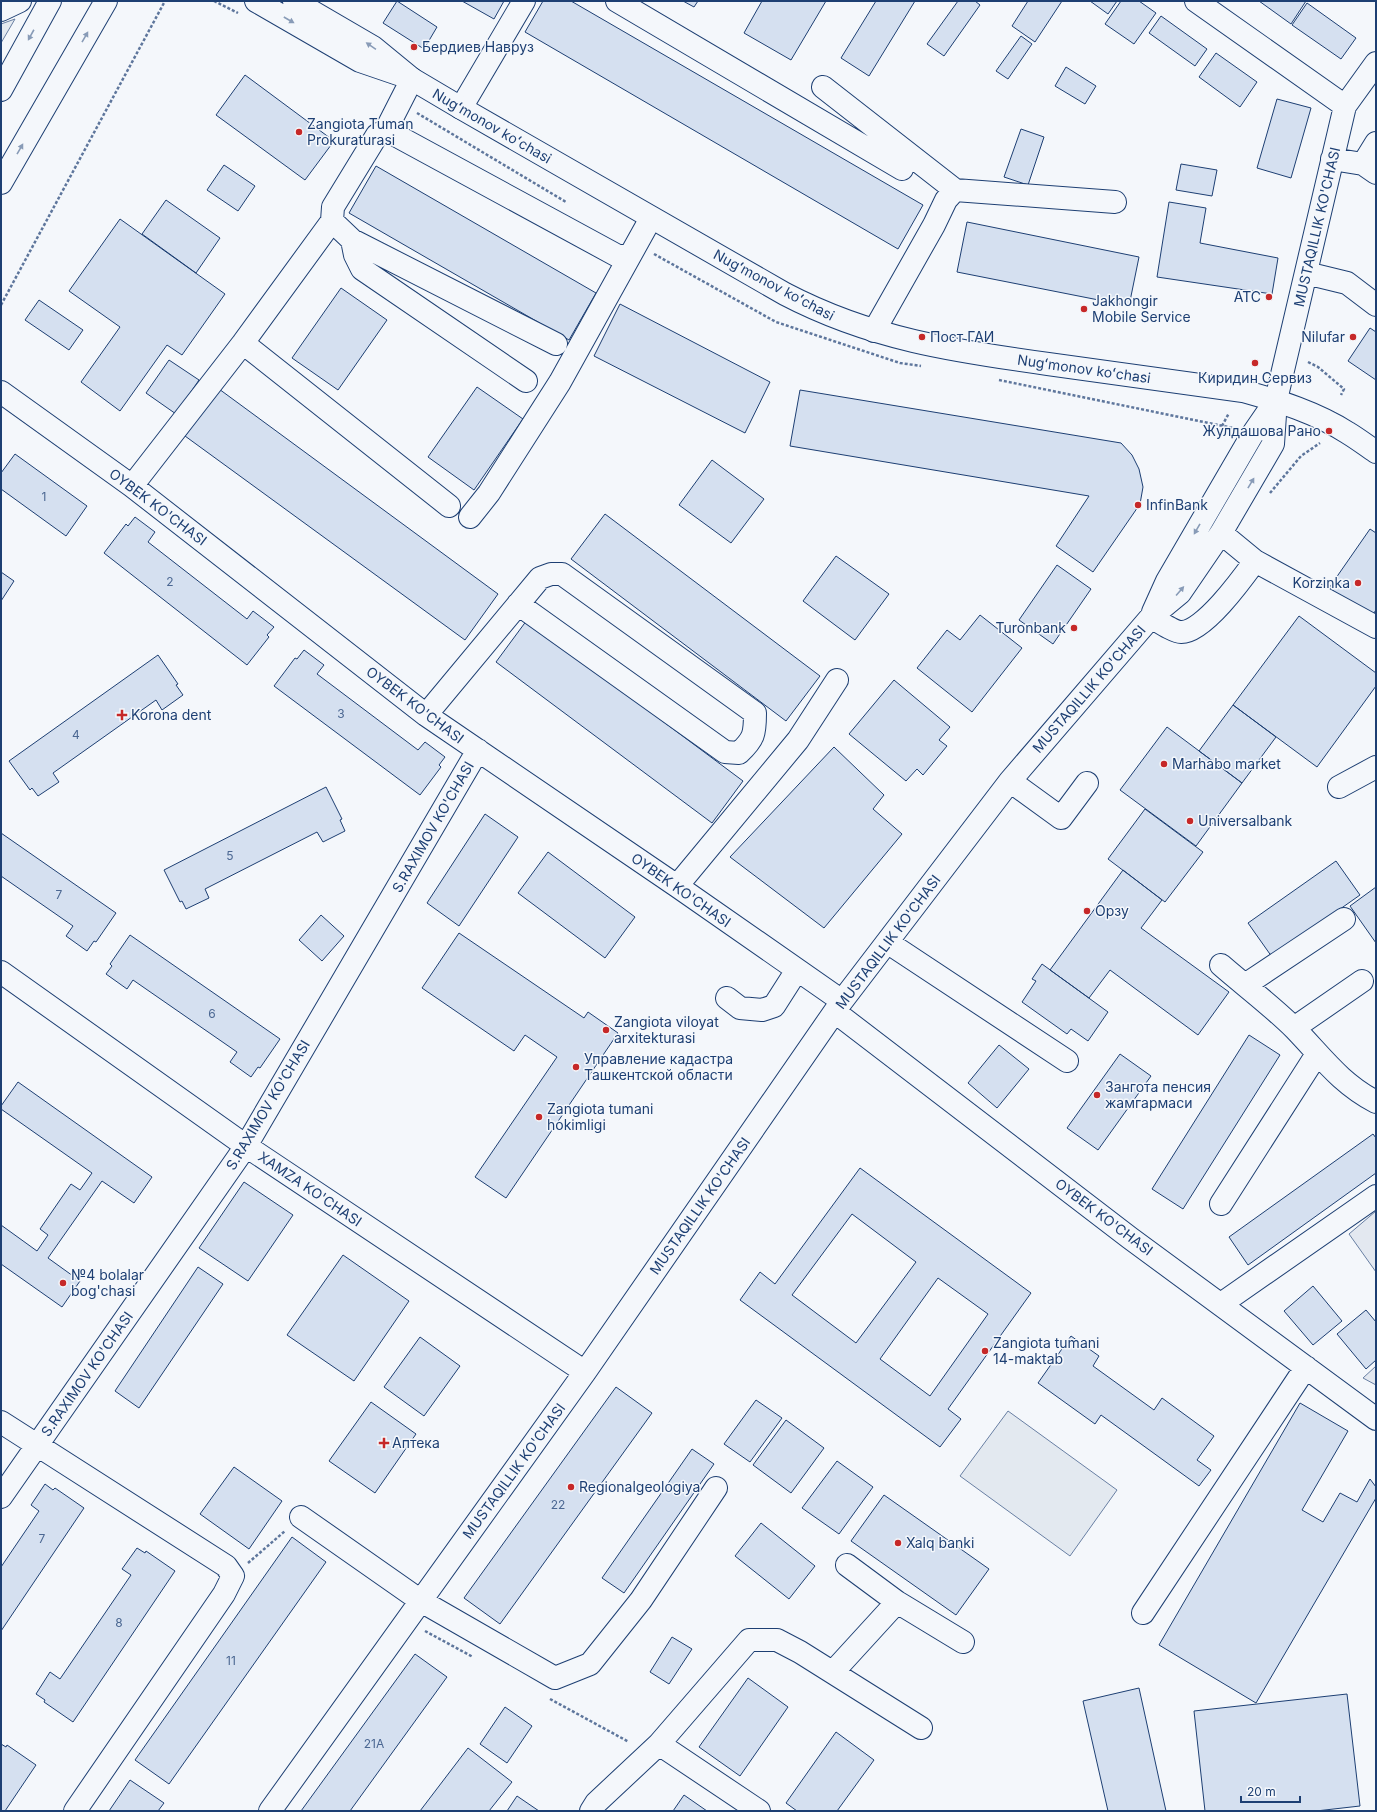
<svg xmlns="http://www.w3.org/2000/svg" width="1377" height="1812" viewBox="0 0 1377 1812" font-family="Inter,sans-serif">
  <style>
    .green { fill: #e3e9f0; stroke: #687fa3 }
    .parking { fill: #e3e8f0; stroke: #687fa3 }
    .building { fill: #d5e0f0; stroke: #1d3f73; fill-rule: evenodd }
    .lines { fill: none; stroke-linecap: round; stroke-linejoin: round }
    .minor-casing { stroke: #1d3f73; stroke-width: 24 }
    .major-casing { stroke: #1d3f73; stroke-width: 24 }
    .highway-casing { stroke: #1d3f73; stroke-width: 24 }
    .path { stroke: #5e769c; stroke-width: 2.5; stroke-dasharray: 3 2; stroke-linecap: butt }
    .minor { stroke: #f4f7fb; stroke-width: 22 }
    .major { stroke: #f4f7fb; stroke-width: 22 }
    .highway { stroke: #f4f7fb; stroke-width: 22 }
    .oneway { fill: #889bb7 }
    .poi-dot { fill: #c62828; stroke: #f4f7fb; stroke-width: 1.5 }
    .labels { text-anchor: middle; stroke-width: 3; stroke-linejoin: round; paint-order: stroke }
    .number-label { font-size: 12px; fill: #4b6792 }
    .poi-label { font-size: 14px; fill: #1d3f73; stroke: #f4f7fb; text-anchor: start }
    .street-label { font-size: 14px; fill: #1d3f73; stroke: #f4f7fb }
  </style>
  <rect width="100%" height="100%" fill="#f4f7fb"/>
  <!-- green -->
  <path class="green" d="M 15,19 L 1,43 L 1,24 Z
    M 1008,1411 L 1117,1490 L 1070,1556 L 960,1476 Z"/>
  <!-- parking -->
  <path class="parking" d="M 1376,1211 L 1376,1272 L 1349,1234 Z
    M 1376,1366 L 1376,1385 L 1363,1378 Z"/>
  <!-- building -->
  <path class="building" d="M 397,1 L 437,27 L 424,49 L 383,23 Z
    M 462,1 L 504,1 L 494,19 Z
    M 543,1 L 571,1 L 923,205 L 898,249 L 525,32 Z
    M 683,1 L 698,1 L 694,7 Z
    M 762,1 L 826,1 L 791,60 L 744,33 Z
    M 876,1 L 915,1 L 869,76 L 841,58 Z
    M 958,1 L 975,1 L 980,5 L 944,56 L 927,44 Z
    M 1028,1 L 1062,1 L 1035,42 L 1012,26 Z
    M 1090,1 L 1117,1 L 1108,14 Z
    M 1121,1 L 1139,1 L 1156,13 L 1134,44 L 1105,24 Z
    M 1259,1 L 1306,1 L 1291,24 Z
    M 1307,3 L 1356,38 L 1341,59 L 1292,25 Z
    M 1161,16 L 1207,49 L 1195,66 L 1149,33 Z
    M 1021,36 L 1032,44 L 1008,79 L 996,71 Z
    M 1216,53 L 1257,82 L 1240,107 L 1199,77 Z
    M 1066,67 L 1096,86 L 1085,104 L 1055,86 Z
    M 245,75 L 334,141 L 305,180 L 216,115 Z
    M 1277,99 L 1311,108 L 1291,178 L 1257,168 Z
    M 1021,129 L 1044,137 L 1028,185 L 1004,177 Z
    M 1181,164 L 1217,170 L 1212,196 L 1176,190 Z
    M 224,165 L 255,186 L 238,211 L 207,190 Z
    M 376,166 L 596,293 L 569,340 L 349,213 Z
    M 166,200 L 220,238 L 196,273 L 142,234 Z
    M 1169,202 L 1206,208 L 1200,243 L 1278,258 L 1272,294 L 1157,277 Z
    M 120,219 L 225,294 L 182,355 L 167,345 L 120,411 L 81,382 L 120,327 L 69,291 Z
    M 967,222 L 1139,257 L 1129,306 L 957,272 Z
    M 341,288 L 387,320 L 338,390 L 292,358 Z
    M 39,300 L 83,330 L 69,350 L 25,320 Z
    M 620,304 L 770,382 L 745,433 L 594,356 Z
    M 1370,328 L 1376,332 L 1376,380 L 1348,361 Z
    M 169,360 L 199,380 L 176,414 L 146,393 Z
    M 477,387 L 523,419 L 474,490 L 428,457 Z
    M 219,389 L 498,594 L 465,640 L 185,436 Z
    M 800,390 L 1121,443 L 1132,455 L 1139,469 L 1143,487 L 1140,504 L 1093,572 L 1056,546 L 1089,496 L 790,446 Z
    M 15,454 L 87,506 L 66,536 L 1,489 L 1,473 Z
    M 712,460 L 764,499 L 731,543 L 679,505 Z
    M 605,514 L 820,676 L 786,721 L 571,559 Z
    M 135,517 L 155,532 L 148,542 L 247,619 L 253,611 L 274,627 L 267,635 L 269,637 L 247,665 L 104,553 L 126,524 L 128,526 Z
    M 1370,529 L 1376,533 L 1376,610 L 1371,617 L 1329,588 Z
    M 836,556 L 889,594 L 855,640 L 803,601 Z
    M 1057,565 L 1091,589 L 1053,644 L 1019,620 Z
    M 1,572 L 14,581 L 1,601 Z
    M 980,615 L 1022,648 L 972,712 L 917,668 L 947,630 L 960,640 Z
    M 1299,616 L 1376,673 L 1376,686 L 1317,767 L 1233,705 Z
    M 527,620 L 743,781 L 712,823 L 496,662 Z
    M 304,650 L 324,665 L 317,674 L 418,750 L 425,742 L 445,757 L 439,765 L 441,767 L 420,795 L 274,686 L 295,658 L 297,659 Z
    M 158,655 L 178,684 L 176,685 L 183,695 L 162,710 L 156,700 L 53,773 L 59,782 L 38,796 L 32,788 L 30,790 L 9,761 Z
    M 894,680 L 950,727 L 939,740 L 947,746 L 923,775 L 917,769 L 906,781 L 849,734 Z
    M 1233,705 L 1276,737 L 1242,783 L 1199,751 Z
    M 1167,727 L 1242,783 L 1196,846 L 1120,790 Z
    M 834,747 L 884,795 L 873,809 L 902,834 L 824,928 L 730,857 Z
    M 326,787 L 342,819 L 340,820 L 345,831 L 323,842 L 317,832 L 205,889 L 209,898 L 186,909 L 182,901 L 180,902 L 164,870 Z
    M 1145,809 L 1203,852 L 1165,902 L 1108,859 Z
    M 485,814 L 518,837 L 459,926 L 427,903 Z
    M 1,833 L 116,913 L 96,942 L 94,941 L 87,951 L 66,936 L 73,926 L 1,876 Z
    M 548,852 L 635,917 L 605,958 L 518,893 Z
    M 1336,861 L 1360,895 L 1272,957 L 1248,923 Z
    M 1123,870 L 1162,900 L 1141,928 L 1229,992 L 1198,1035 L 1110,970 L 1089,998 L 1050,970 Z
    M 1376,887 L 1376,943 L 1350,906 Z
    M 321,915 L 344,936 L 322,961 L 299,940 Z
    M 459,933 L 584,1018 L 588,1012 L 618,1033 L 506,1198 L 475,1177 L 557,1057 L 525,1035 L 514,1051 L 422,988 Z
    M 130,935 L 280,1039 L 260,1068 L 258,1067 L 251,1077 L 230,1062 L 237,1052 L 133,980 L 127,989 L 106,974 L 112,966 L 110,964 Z
    M 1042,964 L 1108,1012 L 1088,1041 L 1071,1029 L 1067,1034 L 1022,1002 L 1036,981 L 1032,979 Z
    M 1249,1035 L 1280,1055 L 1183,1209 L 1152,1189 Z
    M 999,1045 L 1029,1069 L 997,1108 L 968,1083 Z
    M 1120,1054 L 1151,1076 L 1098,1150 L 1067,1128 Z
    M 18,1082 L 152,1177 L 134,1203 L 102,1181 L 48,1258 L 80,1281 L 62,1307 L 1,1264 L 1,1225 L 37,1251 L 48,1235 L 40,1229 L 71,1184 L 80,1190 L 92,1173 L 1,1109 L 1,1106 Z
    M 1373,1134 L 1376,1138 L 1376,1173 L 1248,1265 L 1229,1237 Z
    M 860,1168 L 1031,1293 L 948,1409 L 961,1419 L 940,1447 L 740,1300 L 760,1272 L 775,1284 ZM 852,1214 L 916,1262 L 856,1343 L 792,1295 ZM 938,1278 L 988,1314 L 930,1396 L 880,1359 Z
    M 244,1182 L 293,1215 L 248,1281 L 199,1248 Z
    M 343,1255 L 409,1301 L 354,1381 L 287,1335 Z
    M 198,1267 L 223,1284 L 139,1408 L 115,1391 Z
    M 1313,1286 L 1342,1321 L 1313,1345 L 1284,1311 Z
    M 1366,1310 L 1376,1322 L 1376,1360 L 1366,1369 L 1337,1334 Z
    M 1071,1336 L 1099,1356 L 1093,1366 L 1154,1410 L 1162,1398 L 1214,1436 L 1197,1460 L 1211,1470 L 1199,1486 L 1101,1415 L 1095,1424 L 1038,1383 Z
    M 420,1337 L 460,1366 L 424,1416 L 384,1387 Z
    M 616,1387 L 652,1413 L 500,1624 L 464,1598 Z
    M 756,1400 L 782,1418 L 750,1462 L 724,1444 Z
    M 371,1402 L 416,1434 L 375,1493 L 329,1461 Z
    M 1300,1403 L 1348,1431 L 1302,1510 L 1323,1522 L 1340,1493 L 1357,1502 L 1370,1479 L 1376,1487 L 1376,1498 L 1256,1703 L 1159,1645 Z
    M 786,1420 L 824,1448 L 791,1493 L 753,1465 Z
    M 692,1449 L 714,1464 L 624,1593 L 602,1578 Z
    M 837,1461 L 873,1487 L 839,1534 L 802,1508 Z
    M 234,1467 L 282,1501 L 249,1549 L 200,1514 Z
    M 45,1484 L 53,1490 L 55,1488 L 84,1508 L 1,1631 L 1,1567 L 39,1511 L 31,1505 Z
    M 884,1495 L 989,1569 L 956,1615 L 851,1541 Z
    M 761,1523 L 815,1566 L 789,1599 L 735,1556 Z
    M 292,1537 L 326,1562 L 169,1784 L 135,1760 Z
    M 137,1548 L 145,1553 L 146,1551 L 175,1571 L 73,1722 L 44,1702 L 45,1700 L 36,1694 L 50,1672 L 60,1679 L 131,1575 L 122,1569 Z
    M 672,1637 L 692,1649 L 669,1684 L 650,1672 Z
    M 415,1654 L 447,1677 L 350,1811 L 301,1811 Z
    M 748,1678 L 788,1707 L 740,1776 L 699,1747 Z
    M 1139,1688 L 1166,1811 L 1108,1811 L 1083,1701 Z
    M 1347,1694 L 1360,1806 L 1316,1811 L 1205,1811 L 1194,1711 Z
    M 505,1707 L 532,1726 L 507,1763 L 480,1744 Z
    M 836,1732 L 874,1760 L 837,1811 L 797,1811 L 786,1803 Z
    M 1,1744 L 6,1747 L 7,1745 L 36,1765 L 5,1811 L 1,1811 Z
    M 468,1748 L 512,1782 L 489,1811 L 420,1811 Z
    M 130,1780 L 164,1803 L 158,1811 L 109,1811 Z
    M 684,1795 L 707,1811 L 673,1811 Z
    M 517,1796 L 539,1811 L 507,1811 Z"/>
  <g class="lines">
    <!-- minor casing -->
    <g class="minor-casing">
      <path id="minor" d="M 617,1 L 902,169
        M 1196,1 L 1345,106
        M 412,79 L 386,130 L 377,135 L 333,207 L 332,221 L 352,240 L 556,344
        M 823,87 L 955,190
        M 461,108 L 524,1
        M 386,130 L 616,255 L 629,257
        M 1332,159 L 1363,164 L 1376,173
        M 1363,164 L 1376,143
        M 352,240 L 355,255 L 362,269 L 526,381
        M 1306,273 L 1347,283 L 1376,305
        M 874,331 L 934,225 L 946,200 L 955,190 L 1115,202
        M 243,343 L 449,506
        M 1,392 L 132,486 L 426,715 L 677,886 L 842,1001
        M 132,486 L 243,343 L 332,221
        M 470,517 L 489,493 L 560,382 L 651,218
        M 1255,561 L 1376,627
        M 1153,612 L 1167,581 L 1252,435 L 1276,400
        M 1151,617 C 1158,621 1174,632 1181,632 C 1203,633 1242,579 1255,561 L 1221,533
        M 426,715 L 540,578 L 551,574 L 562,574 L 755,713 C 755,734 754,739 739,753 L 725,752 L 518,604
        M 1010,781 L 1061,818 L 1087,783
        M 1339,787 L 1376,767
        M 677,886 L 798,740 L 837,680
        M 887,942 L 1067,1061
        M 1221,965 C 1245,986 1272,1006 1295,1029 C 1323,1058 1340,1083 1376,1102
        M 1,972 L 246,1146 L 585,1372
        M 1245,985 L 1344,919
        M 727,998 L 740,1008 L 762,1010 L 774,1006 L 797,970
        M 835,1012 L 1130,1238 L 1376,1419
        M 1294,1028 L 1362,981
        M 1221,1204 L 1317,1054
        M 1221,1304 L 1376,1196
        M 1,1422 L 226,1566 L 233,1576 L 224,1594 L 75,1811
        M 1,1497 L 246,1146 L 478,750
        M 301,1517 L 421,1601 L 555,1678 L 590,1664 L 641,1600 L 716,1488
        M 847,1565 L 897,1602 L 963,1642
        M 1143,1613 L 1306,1367
        M 833,1672 L 897,1602
        M 659,1744 L 759,1811
        M 270,1811 L 585,1372 L 842,1001 L 1010,781 L 1151,617 L 1180,593 L 1221,533 L 1273,444 L 1276,400 L 1345,106 L 1376,63
        M 591,1811 L 596,1803 L 659,1744 L 749,1640 L 777,1640 L 800,1652 L 921,1728"/>
    </g>
    <!-- major casing -->
    <g class="major-casing">
      <path id="major" d="M 256,1 L 360,61 L 398,74
        M 294,1 L 373,47 L 412,79 L 461,108 L 785,294 C 871,339 954,351 1048,364 C 1113,373 1178,382 1243,391 C 1279,401 1317,413 1348,433 C 1358,439 1367,446 1376,452"/>
    </g>
    <!-- highway casing -->
    <g class="highway-casing">
      <path id="highway" d="M 1,10 L 20,1
        M 1,90 L 50,1
        M 1,183 L 106,1"/>
    </g>
    <!-- path -->
    <path class="path" d="M 214,1 L 238,13
      M 417,113 L 566,202
      M 654,254 L 776,322 L 900,363 L 921,366
      M 1,305 L 165,1
      M 1308,362 L 1318,367 L 1344,389 L 1341,395
      M 999,380 L 1233,428
      M 1222,426 L 1229,413
      M 1270,493 L 1301,456 L 1320,443
      M 248,1563 L 285,1531
      M 425,1631 L 473,1657
      M 550,1699 L 629,1742"/>
    <!-- minor -->
    <use href="#minor" class="minor"/>
    <!-- major -->
    <use href="#major" class="major"/>
    <!-- highway -->
    <use href="#highway" class="highway"/>
  </g>
  <!-- one-way arrows -->
  <defs><path id="oneway-solid" d="M-6-.8H1V-3.2L6.5 0L1 3.2V.8H-6Z"/></defs>
  <g class="oneway">
    <use href="#oneway-solid" transform="translate(289 20) rotate(30)"/>
    <use href="#oneway-solid" transform="translate(31 35) rotate(119)"/>
    <use href="#oneway-solid" transform="translate(85 37) rotate(-60)"/>
    <use href="#oneway-solid" transform="translate(371 46) rotate(-146)"/>
    <use href="#oneway-solid" transform="translate(20 149) rotate(-60)"/>
    <use href="#oneway-solid" transform="translate(1251 483) rotate(-59)"/>
    <use href="#oneway-solid" transform="translate(1197 529) rotate(120)"/>
    <use href="#oneway-solid" transform="translate(1180 591) rotate(-49)"/>
  </g>
  <!-- markers -->
  <g class="poi-dot">
    <circle cx="414" cy="47" r="4"/>
    <circle cx="299" cy="132" r="4"/>
    <circle cx="1269" cy="297" r="4"/>
    <circle cx="1084" cy="309" r="4"/>
    <circle cx="922" cy="337" r="4"/>
    <circle cx="1353" cy="337" r="4"/>
    <circle cx="1255" cy="363" r="4"/>
    <circle cx="1329" cy="431" r="4"/>
    <circle cx="1138" cy="505" r="4"/>
    <circle cx="1358" cy="583" r="4"/>
    <circle cx="1074" cy="628" r="4"/>
    <path d="M120 709h4v4h4v4h-4v4h-4v-4h-4v-4h4z"/>
    <circle cx="1164" cy="764" r="4"/>
    <circle cx="1190" cy="821" r="4"/>
    <circle cx="1087" cy="911" r="4"/>
    <circle cx="606" cy="1030" r="4"/>
    <circle cx="576" cy="1067" r="4"/>
    <circle cx="1097" cy="1095" r="4"/>
    <circle cx="539" cy="1117" r="4"/>
    <circle cx="63" cy="1283" r="4"/>
    <circle cx="985" cy="1351" r="4"/>
    <path d="M382 1437h4v4h4v4h-4v4h-4v-4h-4v-4h4z"/>
    <circle cx="571" cy="1487" r="4"/>
    <circle cx="898" cy="1543" r="4"/>
  </g>
  <g class="labels">
    <!-- number labels -->
    <g class="number-label">
      <text x="44" y="501">1</text>
      <text x="170" y="586">2</text>
      <text x="341" y="718">3</text>
      <text x="76" y="739">4</text>
      <text x="230" y="860">5</text>
      <text x="59" y="899">7</text>
      <text x="212" y="1018">6</text>
      <text x="558" y="1509">22</text>
      <text x="42" y="1543">7</text>
      <text x="119" y="1627">8</text>
      <text x="231" y="1665">11</text>
      <text x="374" y="1748">21A</text>
    </g>
    <!-- poi labels -->
    <g class="poi-label">
      <text x="422" y="52">Бердиев Навруз</text>
      <text x="307" y="129">Zangiota Tuman<tspan x="307" dy="16">Prokuraturasi</tspan></text>
      <text x="1261" y="302" text-anchor="end">АТС</text>
      <text x="1092" y="306">Jakhongir<tspan x="1092" dy="16">Mobile Service</tspan></text>
      <text x="930" y="342">Пост ГАИ</text>
      <text x="1345" y="342" text-anchor="end">Nilufar</text>
      <text x="1255" y="383" text-anchor="middle">Киридин Сервиз</text>
      <text x="1321" y="436" text-anchor="end">Жулдашова Рано</text>
      <text x="1146" y="510">InfinBank</text>
      <text x="1350" y="588" text-anchor="end">Korzinka</text>
      <text x="1066" y="633" text-anchor="end">Turonbank</text>
      <text x="131" y="720">Korona dent</text>
      <text x="1172" y="769">Marhabo market</text>
      <text x="1198" y="826">Universalbank</text>
      <text x="1095" y="916">Орзу</text>
      <text x="614" y="1027">Zangiota viloyat<tspan x="614" dy="16">arxitekturasi</tspan></text>
      <text x="584" y="1064">Управление кадастра<tspan x="584" dy="16">Ташкентской области</tspan></text>
      <text x="1105" y="1092">Зангота пенсия<tspan x="1105" dy="16">жамгармаси</tspan></text>
      <text x="547" y="1114">Zangiota tumani<tspan x="547" dy="16">hokimligi</tspan></text>
      <text x="71" y="1280">№4 bolalar<tspan x="71" dy="16">bog'chasi</tspan></text>
      <text x="993" y="1348">Zangiota tumani<tspan x="993" dy="16">14-maktab</tspan></text>
      <text x="392" y="1448">Аптека</text>
      <text x="579" y="1492">Regionalgeologiya</text>
      <text x="906" y="1548">Xalq banki</text>
    </g>
    <!-- street labels -->
    <g class="street-label">
      <text transform="translate(492 126) rotate(30)" y="5">Nugʻmonov koʻchasi</text>
      <text transform="translate(1317 227) rotate(-77)" y="5">MUSTAQILLIK KO'CHASI</text>
      <text transform="translate(774 285) rotate(28)" y="5">Nugʻmonov koʻchasi</text>
      <text transform="translate(1084 369) rotate(8)" y="5">Nugʻmonov koʻchasi</text>
      <text transform="translate(158 507) rotate(37)" y="5">OYBEK KO'CHASI</text>
      <text transform="translate(1089 689) rotate(-49)" y="5">MUSTAQILLIK KO'CHASI</text>
      <text transform="translate(415 705) rotate(37)" y="5">OYBEK KO'CHASI</text>
      <text transform="translate(433 827) rotate(-60)" y="5">S.RAXIMOV KO'CHASI</text>
      <text transform="translate(681 890) rotate(35)" y="5">OYBEK KO'CHASI</text>
      <text transform="translate(888 942) rotate(-53)" y="5">MUSTAQILLIK KO'CHASI</text>
      <text transform="translate(268 1105) rotate(-59)" y="5">S.RAXIMOV KO'CHASI</text>
      <text transform="translate(310 1189) rotate(34)" y="5">XAMZA KO'CHASI</text>
      <text transform="translate(700 1206) rotate(-55)" y="5">MUSTAQILLIK KO'CHASI</text>
      <text transform="translate(1104 1217) rotate(37)" y="5">OYBEK KO'CHASI</text>
      <text transform="translate(87 1374) rotate(-55)" y="5">S.RAXIMOV KO'CHASI</text>
      <text transform="translate(514 1471) rotate(-54)" y="5">MUSTAQILLIK KO'CHASI</text>
    </g>
  </g>
  <!-- border -->
  <rect width="1377" height="1812" fill="none" stroke="#1d3f73" stroke-width="4"/>
  <!-- scale -->
  <path d="M1241 1796v6h59v-6" fill="none" stroke="#1d3f73" stroke-width="2"/>
  <text x="1247" y="1796" font-size="12" fill="#1d3f73" stroke="#f4f7fb" stroke-width="3" paint-order="stroke">20 m</text>
</svg>
